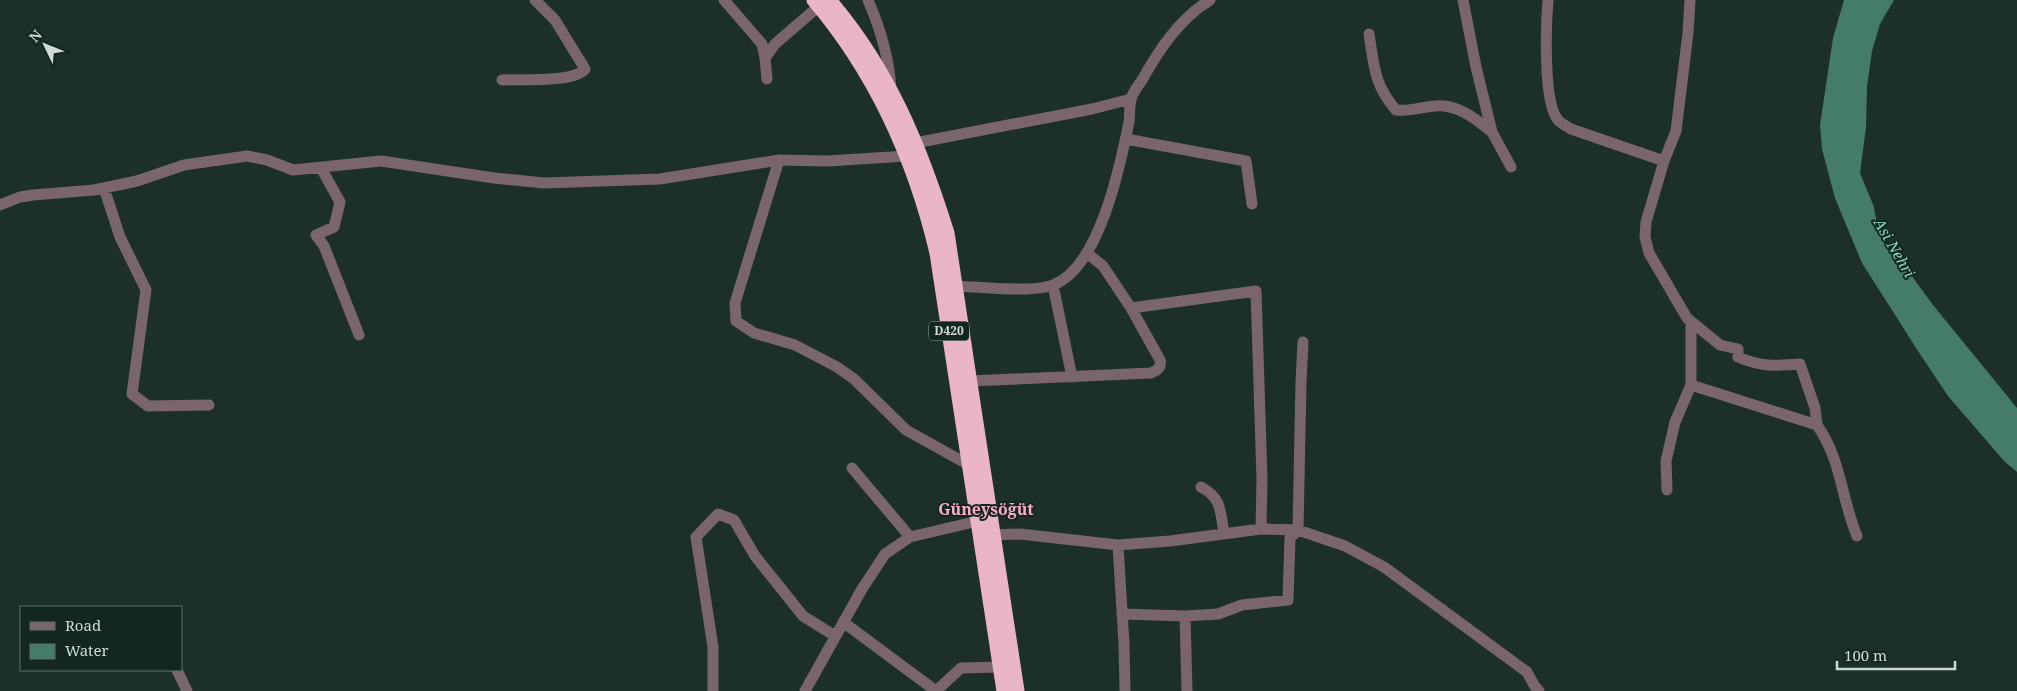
<svg xmlns="http://www.w3.org/2000/svg" width="2017" height="691" viewBox="0 0 2017 691" font-family="'Noto Serif',serif">
  <style>
    .water { fill: #457b69 }
    .lines { fill: none; stroke-linecap: round; stroke-linejoin: round }
    .minor { stroke: #7b656d; stroke-width: 11 }
    .highway { stroke: #eab5c9; stroke-width: 15 }
    .labels { text-anchor: middle; stroke-width: 4; stroke-linejoin: round; paint-order: stroke }
    .shield { fill: #13261f; stroke: #97a49f; stroke-width: 1 }
    .shield-label { font-size: 12px; font-weight: bold; fill: #cfdad6 }
    .water-label { font-size: 15px; font-style: italic; fill: #82dabc; stroke: #13261f }
    .quarter-label { font-size: 16px; font-weight: bold; fill: #fbaccc; stroke: #13261f }
  </style>
  <rect width="100%" height="100%" fill="#1c3029"/>
  <!-- water -->
  <path class="water" d="M 1844,0 L 1894,0 L 1880,24 L 1872,51 L 1867,87 L 1866,127 L 1860,173 L 1874,207 L 1878,232 L 1890,252 L 1903,264 L 1933,305 L 2017,408 L 2017,472 L 2004,461 L 1948,396 L 1918,351 L 1862,263 L 1835,198 L 1822,149 L 1820,125 L 1833,38 Z"/>
  <g class="lines">
    <!-- minor -->
    <path class="minor" d="M 724,0 L 762,44 L 765,58
      M 868,0 C 881,30 889,57 891,89
      M 1463,0 L 1476,67 L 1492,132 L 1511,167
      M 1548,0 C 1546,24 1543,103 1558,120 C 1561,124 1567,126 1571,129 L 1664,161 L 1646,222 L 1645,237 L 1649,253 L 1687,318 L 1720,345 L 1738,349 L 1738,357 C 1761,367 1776,366 1800,364 L 1815,408 L 1817,425
      M 1369,34 C 1374,65 1374,85 1396,110 C 1415,112 1428,104 1444,106 C 1463,108 1478,121 1492,132
      M 767,79 L 765,58 L 775,44 L 819,6
      M 502,80 C 520,79 574,83 585,69 L 555,20 L 535,0
      M 1126,139 L 1246,161 L 1252,204
      M 915,143 L 1092,109 L 1131,99
      M 779,160 L 735,303 L 736,321 L 754,333 L 795,345 L 837,367 L 854,379 L 906,430 L 969,465
      M 1664,161 L 1676,131 L 1688,33 L 1690,0
      M 321,168 L 340,202 L 334,227 L 316,235 L 324,246 L 359,335
      M 104,188 L 120,237 L 146,290 L 132,394 L 148,406 L 209,405
      M 0,205 L 20,197 L 33,195 L 94,190 L 137,181 L 184,165 L 247,156 L 267,160 L 293,170 L 381,161 L 494,178 L 544,183 L 660,179 L 779,160 L 827,161 L 907,156
      M 1088,254 L 1103,266 L 1131,308 L 1256,291 L 1262,479 L 1261,529
      M 1053,285 L 1072,377
      M 955,286 C 979,287 1033,293 1053,285 C 1099,268 1120,167 1129,122 C 1130,115 1129,107 1131,100 C 1132,93 1138,86 1142,80 C 1159,50 1179,19 1210,0
      M 970,381 L 1151,373 C 1158,370 1162,367 1160,360 L 1131,308
      M 1691,385 L 1817,425 C 1842,461 1841,498 1857,536
      M 852,468 L 910,537
      M 1201,487 C 1222,498 1220,511 1224,533
      M 1667,490 L 1666,461 L 1675,422 L 1691,385 L 1691,322
      M 992,535 L 1020,534 L 1118,545 L 1170,541 L 1261,529 L 1298,530 L 1345,546 L 1384,567 L 1527,672 L 1534,685 L 1539,691
      M 1118,545 L 1124,644 L 1125,691
      M 1122,614 L 1185,616 L 1218,614 L 1242,605 L 1288,600 L 1290,538 L 1298,530 L 1301,382 L 1303,342
      M 1185,616 L 1187,691
      M 843,622 L 936,691
      M 177,670 L 187,691
      M 713,691 L 713,647 L 696,537 L 718,514 L 734,520 L 755,556 L 803,616 L 835,636
      M 805,691 L 862,589 L 885,554 L 910,537 L 978,521
      M 936,691 L 961,668 L 1001,667"/>
    <!-- highway -->
    <path class="highway" d="M 814,0 C 876,73 915,160 937,253 L 1004,691
      M 829,0 C 889,70 920,147 947,233 L 1017,691"/>
  </g>
  <g class="labels">
    <!-- shield labels -->
    <rect class="shield" x="929" y="321.5" width="40" height="19" rx="4"/>
    <g class="shield-label">
      <text x="949" y="335">D420</text>
    </g>
    <!-- water labels -->
    <g class="water-label">
      <text transform="translate(1894 248) rotate(60)" y="5">Asi Nehri</text>
    </g>
    <!-- quarter labels -->
    <g class="quarter-label">
      <text x="986" y="515">Güneysöğüt</text>
    </g>
  </g>
  <!-- legend -->
  <rect x="20" y="606" width="162" height="65" fill="#13261f" stroke="#5e6e68"/>
  <rect x="30" y="622" width="25" height="8" fill="#7b656d" stroke="#5e6e68"/>
  <text x="65" y="631" font-size="15" fill="#cfdad6">Road</text>
  <rect x="30" y="644" width="25" height="15" fill="#457b69" stroke="#5e6e68"/>
  <text x="65" y="656" font-size="15" fill="#cfdad6">Water</text>
  <!-- north arrow -->
  <g transform="translate(45 45) rotate(313)" stroke="#13261f" stroke-width="4" paint-order="stroke">
  <path d="M0-4L9 19L0 12L-9 19Z" fill="#cfdad6"/>
  <text y="-8" font-size="14" font-weight="bold" text-anchor="middle" fill="#cfdad6">N</text>
  </g>
  <!-- scale -->
  <path d="M1837 661v8h118v-8" fill="none" stroke="#cfdad6" stroke-width="2.5"/>
  <text x="1844" y="661" font-size="15" fill="#cfdad6" stroke="#13261f" stroke-width="4" paint-order="stroke">100 m</text>
</svg>
